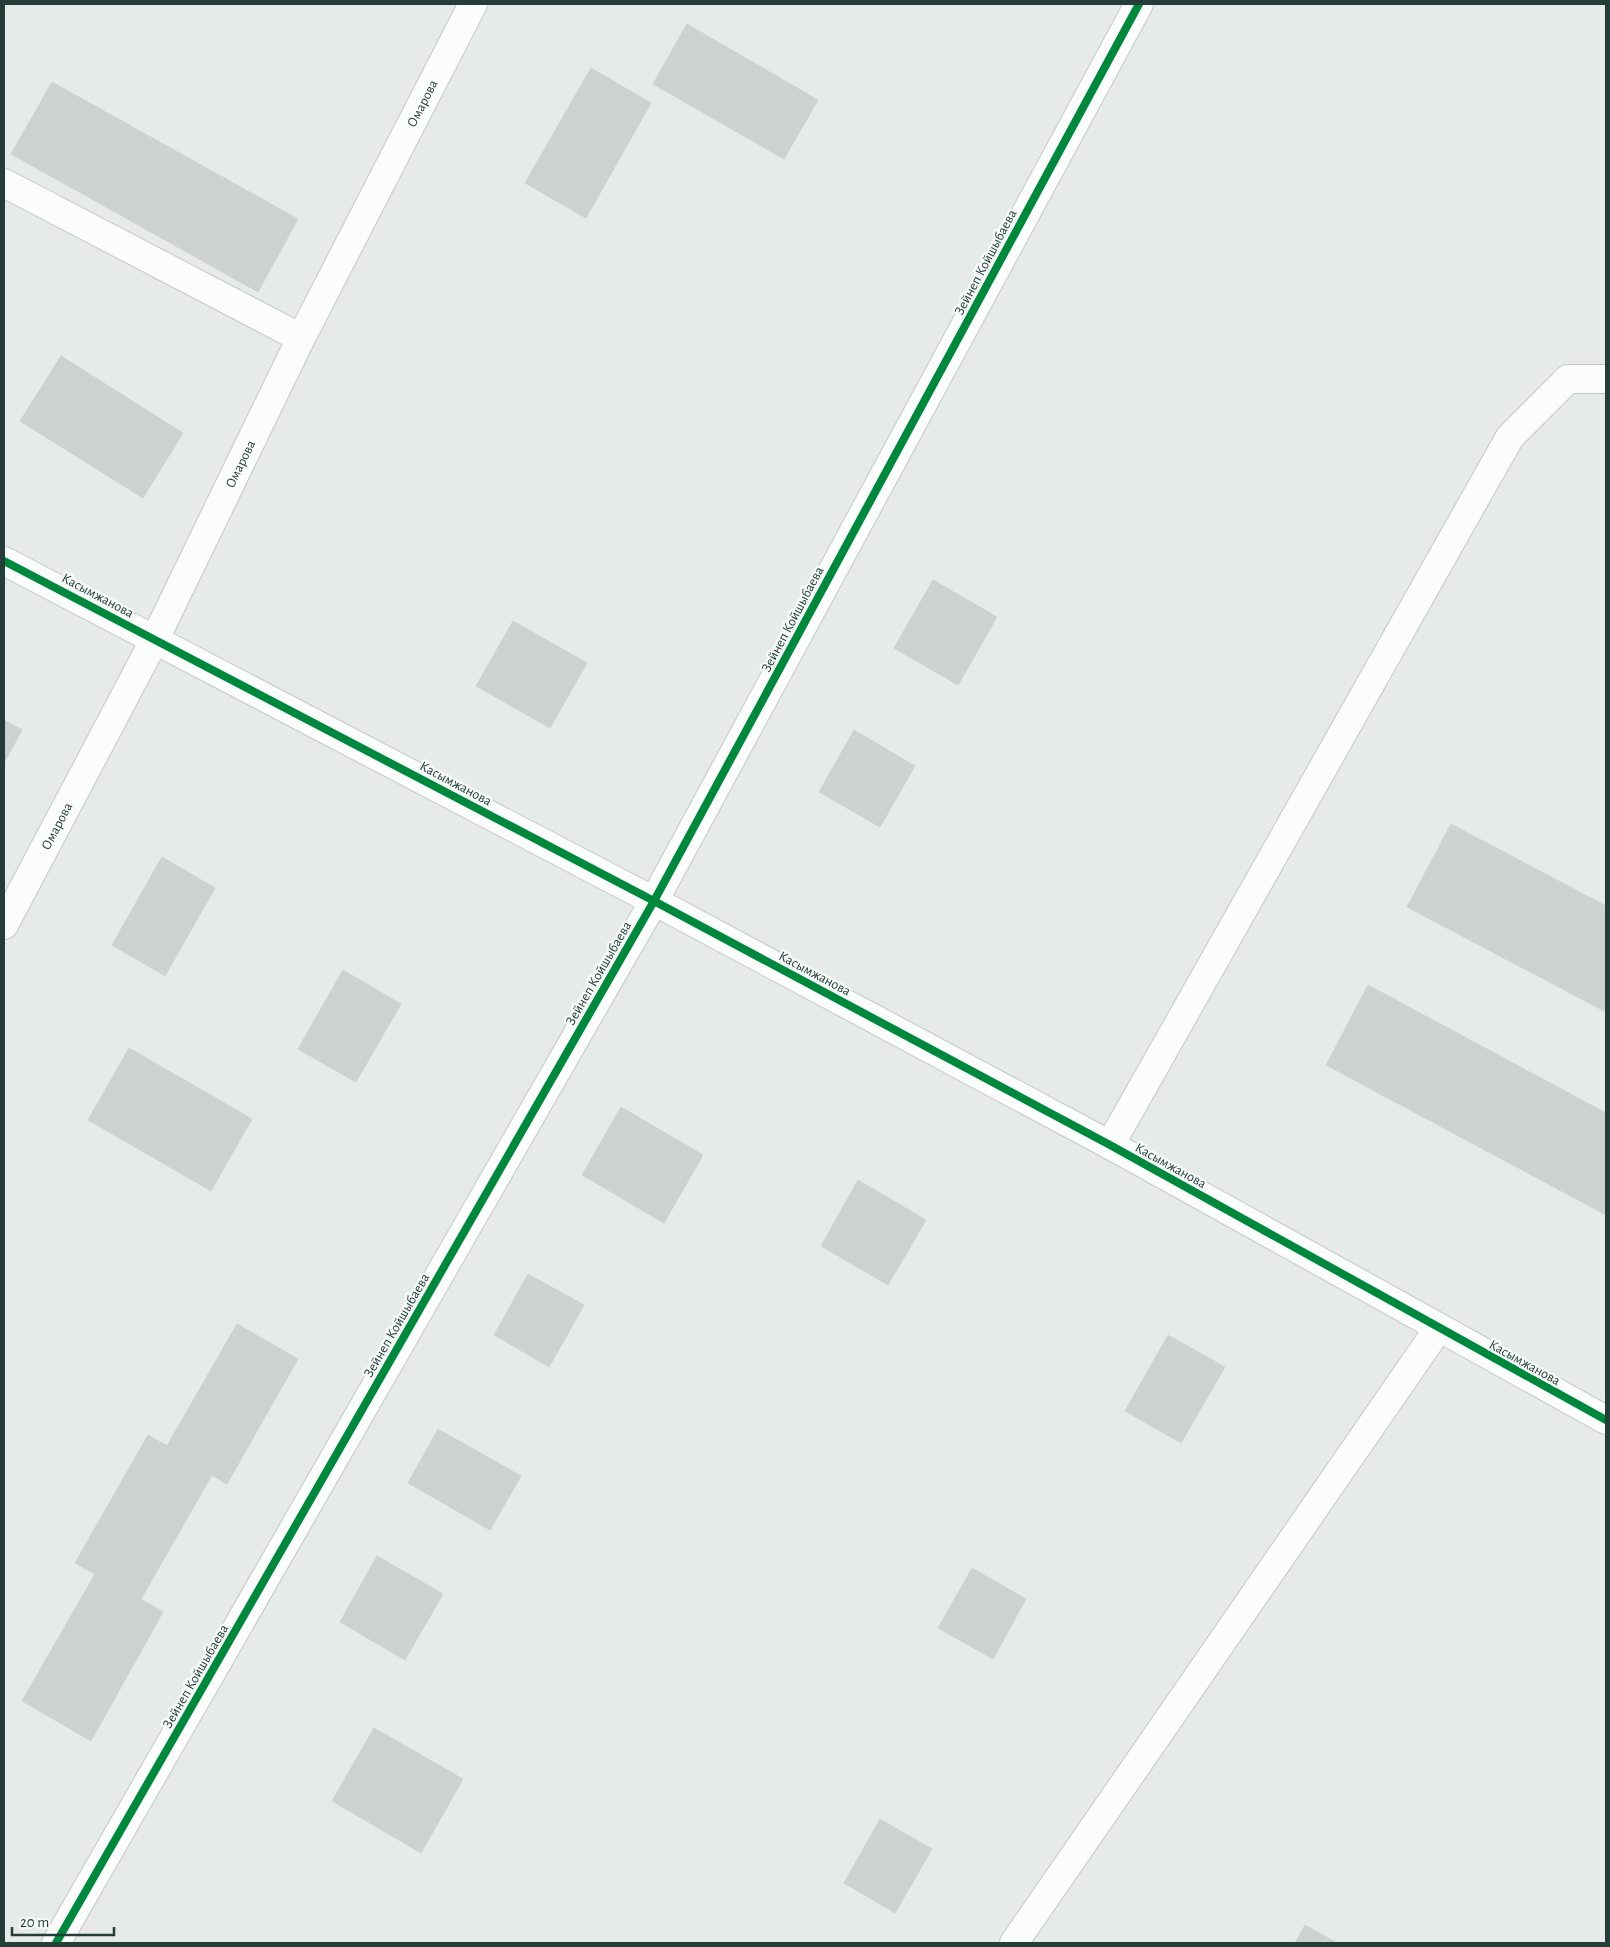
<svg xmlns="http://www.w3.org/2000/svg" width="1610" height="1947" viewBox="0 0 1610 1947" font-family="'Alegreya Sans',sans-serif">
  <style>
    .building { fill: #cdd2d0; stroke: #cfd4d2 }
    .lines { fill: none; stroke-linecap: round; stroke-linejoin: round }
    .minor-casing { stroke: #c3c8c6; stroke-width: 30 }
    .minor { stroke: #fbfcfc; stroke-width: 28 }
    .cycleway-casing { stroke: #f5f9f7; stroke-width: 11 }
    .cycleway { stroke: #00873e; stroke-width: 8 }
    .labels { text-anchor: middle; stroke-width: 5; stroke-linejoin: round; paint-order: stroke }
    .street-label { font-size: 14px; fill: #253d39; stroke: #f5f9f7 }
  </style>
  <rect width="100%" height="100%" fill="#e6ebe9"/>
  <!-- building -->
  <path class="building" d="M 687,24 L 818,100 L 784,159 L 653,84 Z
    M 591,68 L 651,103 L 586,218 L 525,183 Z
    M 52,82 L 298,219 L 258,292 L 11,154 Z
    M 61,356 L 183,433 L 143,498 L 20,421 Z
    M 933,580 L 997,617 L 958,685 L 894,648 Z
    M 513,621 L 587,663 L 550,728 L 476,686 Z
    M 4,720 L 22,730 L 4,763 Z
    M 854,730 L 915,766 L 880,827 L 819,792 Z
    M 1451,824 L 1606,906 L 1606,1007 L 1604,1011 L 1407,907 Z
    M 162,857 L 215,888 L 165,976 L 112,945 Z
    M 343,970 L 401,1004 L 356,1082 L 298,1049 Z
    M 1368,985 L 1606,1113 L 1606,1215 L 1326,1065 Z
    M 129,1048 L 252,1119 L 211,1191 L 88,1120 Z
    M 621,1107 L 703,1155 L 664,1223 L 582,1175 Z
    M 858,1180 L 926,1220 L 888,1285 L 821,1246 Z
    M 528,1274 L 584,1305 L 549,1367 L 494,1335 Z
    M 237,1324 L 298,1359 L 227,1484 L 212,1475 L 141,1599 L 163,1612 L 91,1741 L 22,1701 L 95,1574 L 75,1563 L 148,1435 L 167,1446 Z
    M 1168,1335 L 1225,1367 L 1181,1443 L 1125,1411 Z
    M 438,1429 L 521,1476 L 490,1530 L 408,1483 Z
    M 377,1556 L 443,1594 L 405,1660 L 340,1622 Z
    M 972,1568 L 1026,1599 L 993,1659 L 938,1628 Z
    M 374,1728 L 463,1779 L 421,1853 L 332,1801 Z
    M 880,1819 L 932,1849 L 895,1913 L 844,1883 Z
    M 1305,1925 L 1337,1943 L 1295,1943 Z"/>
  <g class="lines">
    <!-- minor casing -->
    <g class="minor-casing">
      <g id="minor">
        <path d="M 4,183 L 301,338"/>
        <path d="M 4,561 L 654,901 L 1110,1145 L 1606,1420"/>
        <path id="s1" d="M 4,925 L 155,639 L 301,338 L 473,4"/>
        <path d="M 1110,1145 L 1510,437 L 1568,379 L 1606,379"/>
        <path d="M 56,1943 L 654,901 L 1139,4"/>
        <path d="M 1014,1943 L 1438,1329"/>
      </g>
    </g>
    <!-- minor -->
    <use href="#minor" class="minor"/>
    <!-- cycleway casing -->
    <g class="cycleway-casing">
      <path id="cycleway" d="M 4,561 L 654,901 L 1110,1145 L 1606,1420
        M 56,1943 L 654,901 L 1139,4"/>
    </g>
    <!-- cycleway -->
    <use href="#cycleway" class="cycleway"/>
  </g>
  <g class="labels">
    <!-- street labels -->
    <g class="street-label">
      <text dy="5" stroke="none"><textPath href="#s1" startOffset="922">Омарова</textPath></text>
      <text transform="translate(985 262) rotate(-62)" y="5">Зейнеп Койшыбаева</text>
      <text dy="5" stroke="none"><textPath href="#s1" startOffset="518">Омарова</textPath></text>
      <text transform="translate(98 595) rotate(28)" y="5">Касымжанова</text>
      <text transform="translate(792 619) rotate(-62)" y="5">Зейнеп Койшыбаева</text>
      <text transform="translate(456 783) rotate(28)" y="5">Касымжанова</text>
      <text dy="5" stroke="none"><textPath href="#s1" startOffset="112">Омарова</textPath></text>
      <text transform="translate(598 973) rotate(-60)" y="5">Зейнеп Койшыбаева</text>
      <text transform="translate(815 973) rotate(28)" y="5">Касымжанова</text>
      <text transform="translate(1171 1165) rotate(29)" y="5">Касымжанова</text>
      <text transform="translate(396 1325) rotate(-60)" y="5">Зейнеп Койшыбаева</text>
      <text transform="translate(1525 1362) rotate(29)" y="5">Касымжанова</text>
      <text transform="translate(195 1676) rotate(-60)" y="5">Зейнеп Койшыбаева</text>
    </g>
  </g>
  <!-- border -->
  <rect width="1610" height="1947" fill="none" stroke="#253d39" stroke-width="10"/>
  <!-- scale -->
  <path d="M12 1927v8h102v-8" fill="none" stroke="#253d39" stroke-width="2.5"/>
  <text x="20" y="1927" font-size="15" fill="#253d39" stroke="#f5f9f7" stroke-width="4" paint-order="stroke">20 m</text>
</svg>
